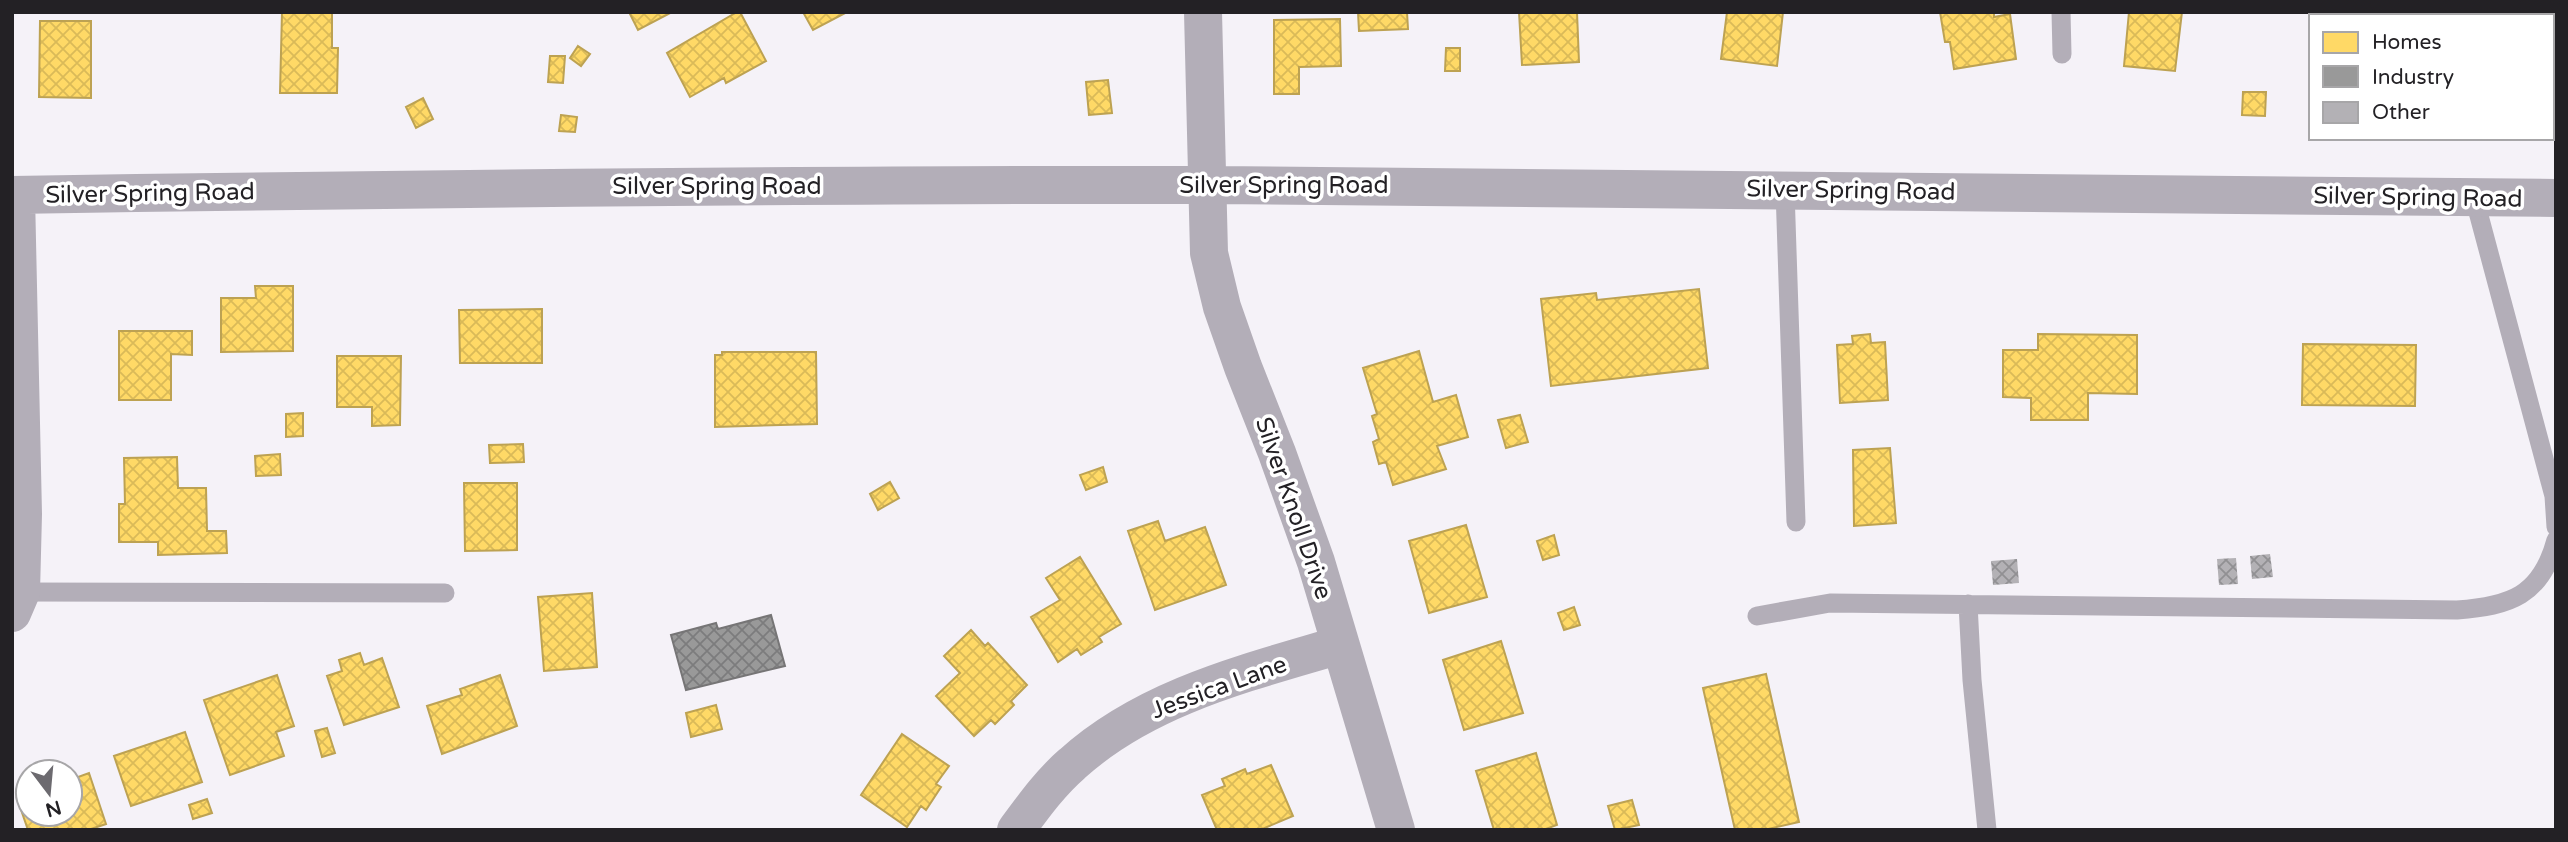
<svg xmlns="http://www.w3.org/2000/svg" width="2568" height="842" viewBox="0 0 2568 842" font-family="'Varela Round',sans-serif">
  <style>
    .homes { fill: url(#homes-cross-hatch); stroke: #bda252; stroke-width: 2 }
    .industry { fill: url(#industry-cross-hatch); stroke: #767576; stroke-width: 2 }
    .building { fill: url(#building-cross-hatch) }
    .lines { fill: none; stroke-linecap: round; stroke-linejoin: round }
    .lane { stroke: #b3aeb8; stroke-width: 19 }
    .street { stroke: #b3aeb8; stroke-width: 38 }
    .labels { text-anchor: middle; stroke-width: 7; stroke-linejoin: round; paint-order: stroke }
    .street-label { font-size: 24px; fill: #232125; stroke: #fff }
  </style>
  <defs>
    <pattern id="homes-cross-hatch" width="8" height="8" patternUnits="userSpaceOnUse" patternTransform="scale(1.75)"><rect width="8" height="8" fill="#ffd966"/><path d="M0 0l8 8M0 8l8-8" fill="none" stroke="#daba58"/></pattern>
    <pattern id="industry-cross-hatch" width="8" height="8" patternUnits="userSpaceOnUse" patternTransform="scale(1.75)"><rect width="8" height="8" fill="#999"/><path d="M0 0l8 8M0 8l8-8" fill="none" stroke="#7c7c7d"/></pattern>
    <pattern id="building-cross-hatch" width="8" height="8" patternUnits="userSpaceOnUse" patternTransform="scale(1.75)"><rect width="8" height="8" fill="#b3b1b5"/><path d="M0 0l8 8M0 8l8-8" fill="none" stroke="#919093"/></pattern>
  </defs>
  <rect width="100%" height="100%" fill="#f5f2f8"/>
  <!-- homes -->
  <path class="homes" d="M 282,12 L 332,12 L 332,48 L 338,48 L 337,93 L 280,93 Z
    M 629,12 L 672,12 L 638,30 Z
    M 737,12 L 740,12 L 766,61 L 726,83 L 724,78 L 690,97 L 667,53 Z
    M 803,12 L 847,12 L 813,30 Z
    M 1358,12 L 1407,12 L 1408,29 L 1359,31 Z
    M 1519,12 L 1577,12 L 1579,62 L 1522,65 Z
    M 1727,12 L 1783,12 L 1777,66 L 1721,59 Z
    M 1940,12 L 1994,12 L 1994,17 L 2010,14 L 2016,59 L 1954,69 L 1950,42 L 1945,42 Z
    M 2129,12 L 2182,12 L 2175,71 L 2124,66 Z
    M 2362,12 L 2438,12 L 2438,16 L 2363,16 Z
    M 2538,12 L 2556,12 L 2556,29 L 2552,28 L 2552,16 L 2537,16 Z
    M 1340,19 L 1341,66 L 1299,67 L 1299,94 L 1274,94 L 1274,20 Z
    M 40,21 L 91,21 L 91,98 L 39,97 Z
    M 578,46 L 590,54 L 581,66 L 570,58 Z
    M 1446,48 L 1460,48 L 1460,71 L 1445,71 Z
    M 550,56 L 565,56 L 563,83 L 548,82 Z
    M 1108,80 L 1112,113 L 1089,115 L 1086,82 Z
    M 2243,92 L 2266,92 L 2265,116 L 2242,115 Z
    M 423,98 L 433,119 L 416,128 L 406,107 Z
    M 561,115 L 577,117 L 575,132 L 559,131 Z
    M 255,286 L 293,286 L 293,351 L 221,352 L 221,298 L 256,298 Z
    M 1699,289 L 1708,368 L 1551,386 L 1541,299 L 1596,293 L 1597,300 Z
    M 542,309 L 542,363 L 460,363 L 459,310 Z
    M 119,331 L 192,331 L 192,355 L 171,354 L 171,400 L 119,400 Z
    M 1870,334 L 1871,343 L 1885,342 L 1888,400 L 1840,403 L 1837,345 L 1853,344 L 1852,336 Z
    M 2038,334 L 2137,335 L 2137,394 L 2088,393 L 2088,420 L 2031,420 L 2031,398 L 2003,397 L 2003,350 L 2038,350 Z
    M 2303,344 L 2416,345 L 2415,406 L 2302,405 Z
    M 1419,351 L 1433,402 L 1456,395 L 1468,437 L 1437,446 L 1446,469 L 1393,485 L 1386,462 L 1379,464 L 1373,442 L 1379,439 L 1372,416 L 1377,414 L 1363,368 Z
    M 722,352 L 816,352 L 817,424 L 715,427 L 715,355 L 722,355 Z
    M 337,356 L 401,356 L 400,425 L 372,426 L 372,407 L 337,407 Z
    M 303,413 L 303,436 L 286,437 L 286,414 Z
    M 1520,415 L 1528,442 L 1506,448 L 1498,420 Z
    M 523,444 L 524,462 L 490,463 L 489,445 Z
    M 1890,448 L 1896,523 L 1854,526 L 1853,450 Z
    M 280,454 L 281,475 L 256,476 L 255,456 Z
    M 177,457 L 178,488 L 206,488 L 207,531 L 226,531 L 227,553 L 158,555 L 158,542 L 119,542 L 119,504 L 125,504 L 124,458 Z
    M 1103,467 L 1107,482 L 1086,490 L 1080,475 Z
    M 890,482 L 899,498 L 878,510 L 870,494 Z
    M 464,483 L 517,483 L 517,550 L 465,551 Z
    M 1158,521 L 1165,541 L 1205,527 L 1226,585 L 1155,610 L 1128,531 Z
    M 1466,525 L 1487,597 L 1429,613 L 1409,541 Z
    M 1554,535 L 1559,555 L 1543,560 L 1537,541 Z
    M 1080,557 L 1121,624 L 1099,637 L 1102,642 L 1081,655 L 1077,649 L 1058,662 L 1031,617 L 1060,600 L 1046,578 Z
    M 592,593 L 597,667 L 544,671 L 538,597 Z
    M 1574,607 L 1580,625 L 1564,630 L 1558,613 Z
    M 971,630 L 985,646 L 988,643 L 1027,685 L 1011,701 L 1014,705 L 995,724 L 991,720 L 974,736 L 936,696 L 960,673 L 944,656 Z
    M 1501,641 L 1523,713 L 1464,730 L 1443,660 Z
    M 360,653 L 364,665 L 382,658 L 399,707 L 344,725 L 327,676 L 342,671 L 339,660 Z
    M 1766,674 L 1799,822 L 1764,830 L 1735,830 L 1703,688 Z
    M 277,675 L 294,726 L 276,732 L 284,756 L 230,775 L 204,700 Z
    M 500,675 L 517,726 L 442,754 L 427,706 L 462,695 L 460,689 Z
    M 716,705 L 722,729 L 691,737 L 686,713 Z
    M 327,728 L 335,753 L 322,757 L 315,731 Z
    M 185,732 L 202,782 L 131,806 L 114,756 Z
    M 902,734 L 949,766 L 936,784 L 941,787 L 926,810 L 921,806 L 907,827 L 861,795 Z
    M 1536,753 L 1557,825 L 1543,830 L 1494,830 L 1476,771 Z
    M 1271,765 L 1293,816 L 1260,830 L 1217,830 L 1202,795 L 1225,786 L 1222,779 L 1245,769 L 1247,774 Z
    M 89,773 L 106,824 L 88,830 L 28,830 L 17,798 L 28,794 L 28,814 L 70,814 L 70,780 Z
    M 207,799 L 212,813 L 193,819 L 189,805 Z
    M 1632,800 L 1639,825 L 1615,830 L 1608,806 Z"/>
  <!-- industry -->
  <path class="industry" d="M 771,615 L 785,666 L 686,690 L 671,635 L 716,623 L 718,629 Z"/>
  <!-- building -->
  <path class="building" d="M 2270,554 L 2273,577 L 2252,579 L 2250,556 Z
    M 2236,558 L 2238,584 L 2219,585 L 2217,559 Z
    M 2017,559 L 2019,583 L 1993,585 L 1991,561 Z"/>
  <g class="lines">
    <!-- lane -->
    <path class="lane" d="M 2061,12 L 2062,54
      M 1785,190 L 1796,522
      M 2474,197 L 2554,496 L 2556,527
      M 21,592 L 445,593
      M 1968,604 L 1972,680 L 1987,830
      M 1757,616 L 1830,603 L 2457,610 C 2510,606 2541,596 2556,540"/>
    <!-- street -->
    <path class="street" d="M 1203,12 L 1209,253 L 1222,307 L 1243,367 L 1277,453 L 1316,562 L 1396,830
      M 12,195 C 413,189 813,184 1214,185 C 1661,186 2108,194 2556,198
      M 12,613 L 21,592 L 23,514 L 16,195
      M 1016,830 C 1033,807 1050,783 1072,764 C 1146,697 1246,673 1340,645"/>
  </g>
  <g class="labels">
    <!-- street labels -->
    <g class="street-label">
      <text x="1284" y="193">Silver Spring Road</text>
      <text x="717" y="194">Silver Spring Road</text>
      <text transform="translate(1851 190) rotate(1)" y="8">Silver Spring Road</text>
      <text transform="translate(150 193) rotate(-1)" y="8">Silver Spring Road</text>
      <text transform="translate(2418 197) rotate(1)" y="8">Silver Spring Road</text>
      <text transform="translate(1294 508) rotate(71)" y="8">Silver Knoll Drive</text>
      <text transform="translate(1219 687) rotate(-20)" y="8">Jessica Lane</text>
    </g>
  </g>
  <!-- border -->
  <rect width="2568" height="842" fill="none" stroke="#232125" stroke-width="28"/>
  <!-- legend -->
  <rect x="2309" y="14" width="245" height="126" fill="#ffffff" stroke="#a7a6a8" stroke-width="2"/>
  <rect x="2323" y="32" width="35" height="21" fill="#ffd966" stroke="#a7a6a8" stroke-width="2"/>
  <text x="2372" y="49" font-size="21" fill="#232125">Homes</text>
  <rect x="2323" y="66" width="35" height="21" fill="#999999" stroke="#a7a6a8" stroke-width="2"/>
  <text x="2372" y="84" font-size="21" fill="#232125">Industry</text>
  <rect x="2323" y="102" width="35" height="21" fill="#b3b1b5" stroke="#a7a6a8" stroke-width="2"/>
  <text x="2372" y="119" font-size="21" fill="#232125">Other</text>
  <!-- north arrow -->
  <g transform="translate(49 793) rotate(164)"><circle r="33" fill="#ffffff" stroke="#a7a6a8" stroke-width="2"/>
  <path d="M0-5L12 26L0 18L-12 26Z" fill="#6c6a6f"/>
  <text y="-10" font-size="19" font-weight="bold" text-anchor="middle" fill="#232125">N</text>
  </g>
</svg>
